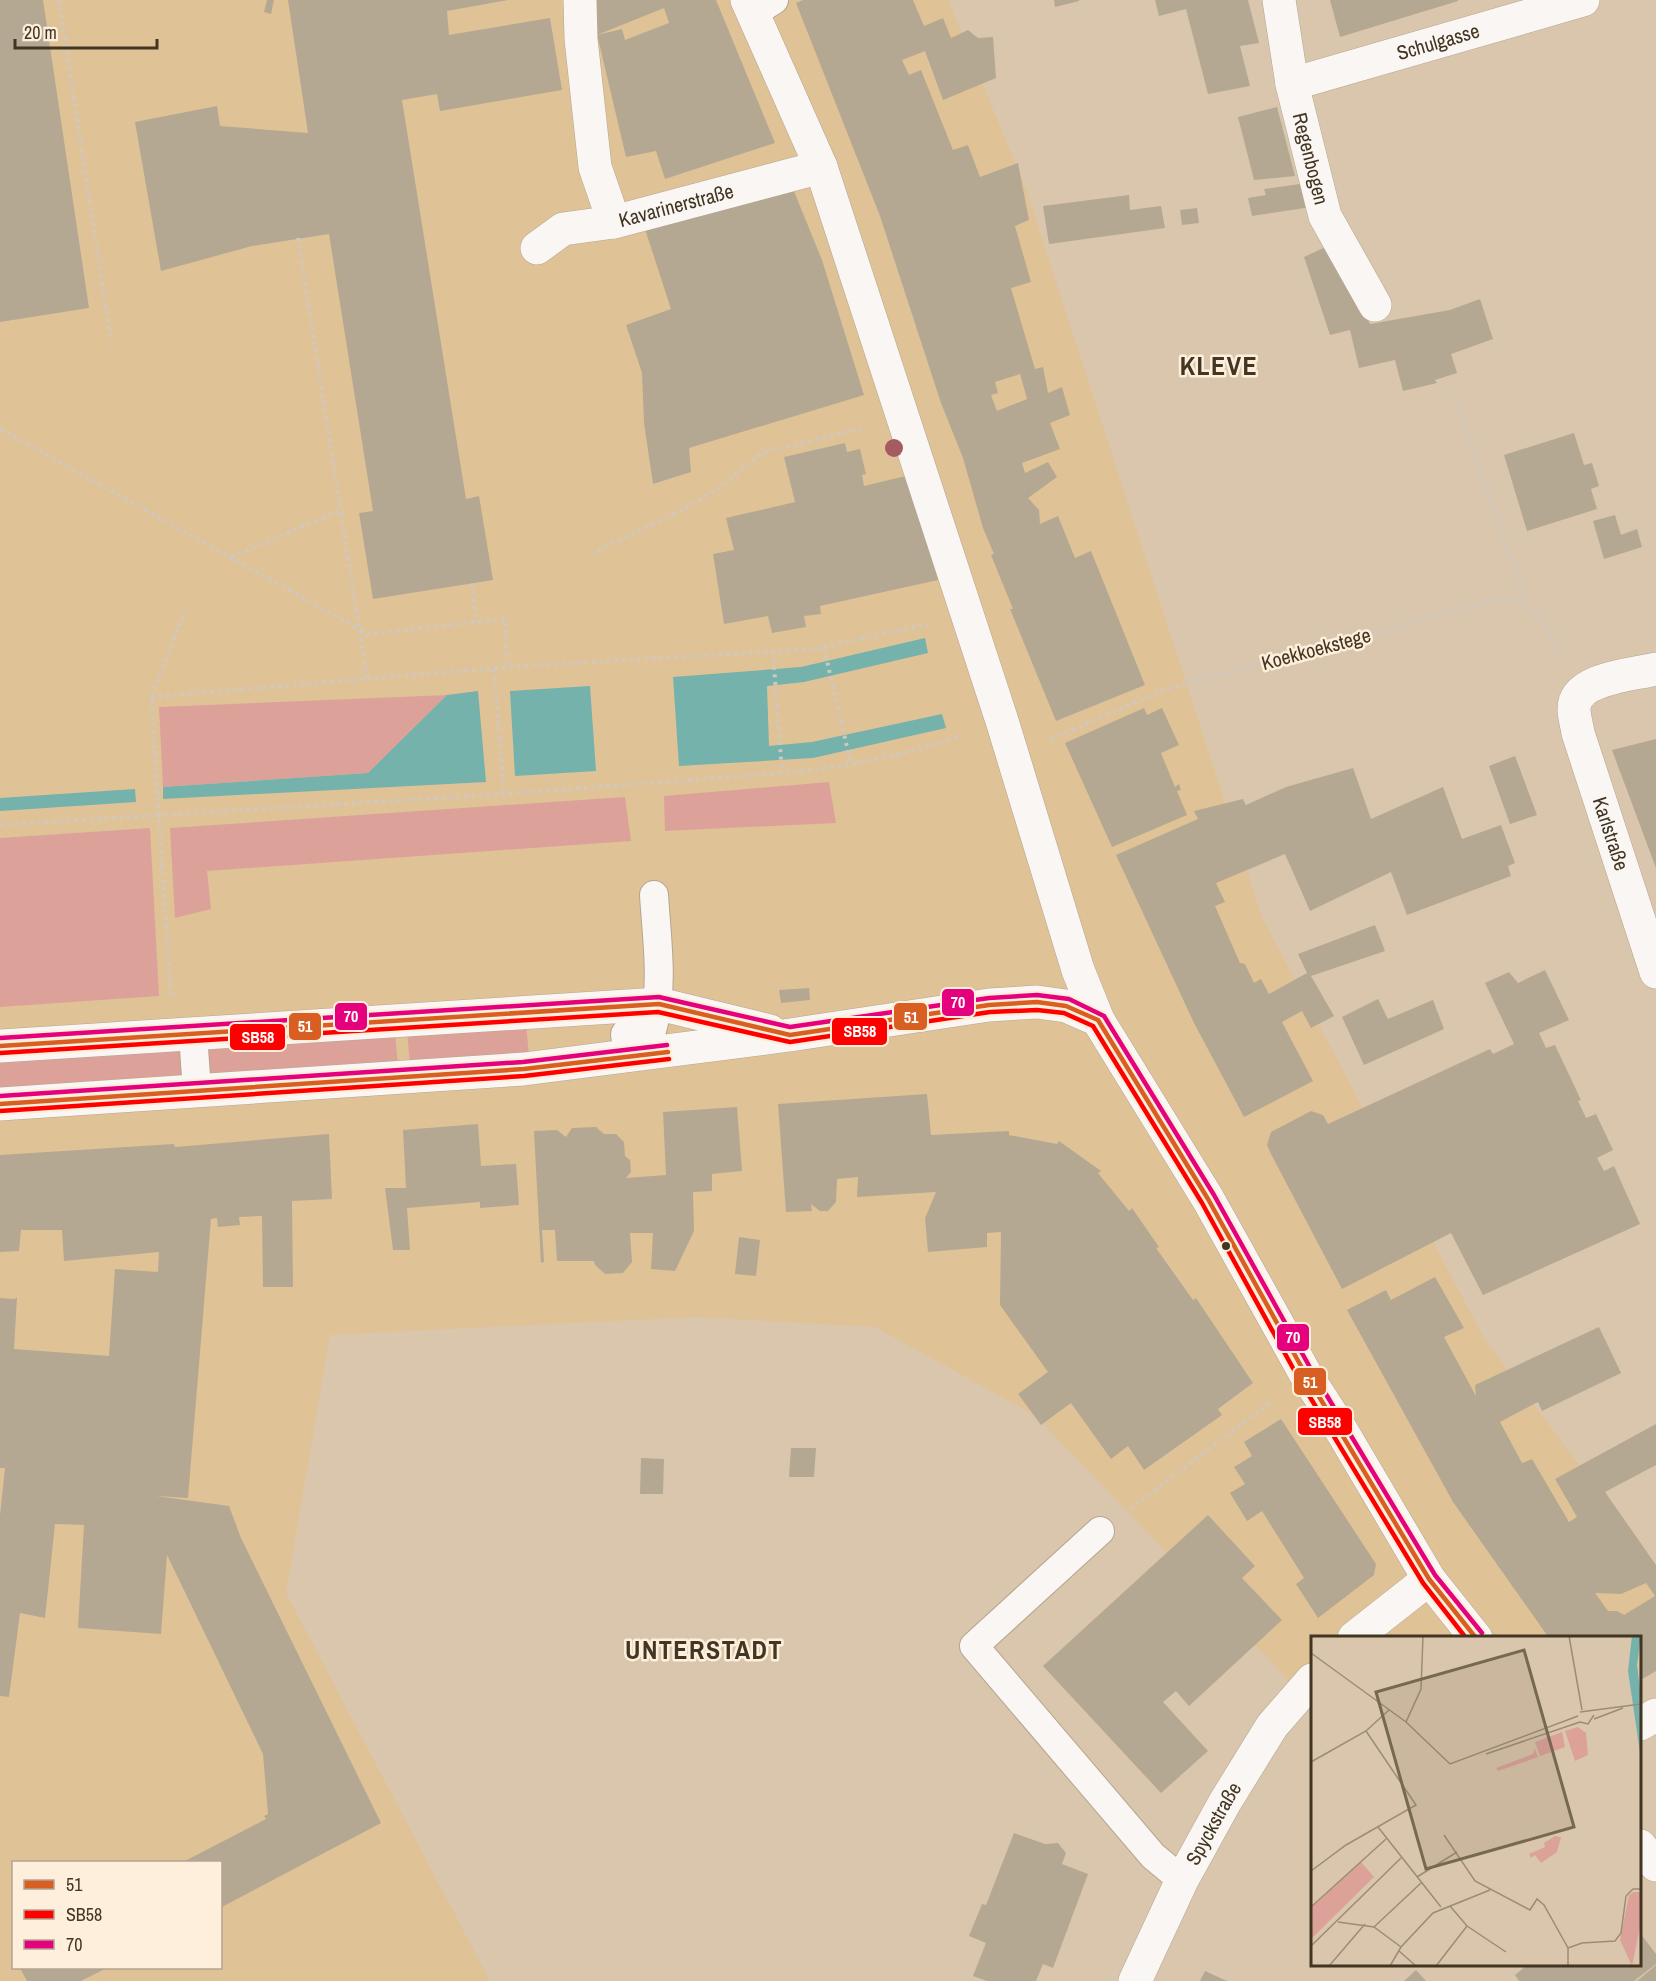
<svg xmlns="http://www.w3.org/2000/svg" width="1656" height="1981" viewBox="0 0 1656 1981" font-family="'Archivo Narrow',sans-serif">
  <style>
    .built { fill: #e0c297; fill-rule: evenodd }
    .green { fill: #dca29a }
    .water { fill: #74b2ab }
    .building { fill: #b4a892; fill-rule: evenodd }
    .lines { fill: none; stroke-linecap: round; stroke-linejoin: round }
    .service-casing { stroke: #b5a590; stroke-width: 30 }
    .pedestrian-casing { stroke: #b5a590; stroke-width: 34 }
    .minor-casing { stroke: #b5a590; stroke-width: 34 }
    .tertiary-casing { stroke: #b5a590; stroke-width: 34 }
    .path { stroke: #cec8c0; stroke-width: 4; stroke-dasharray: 3 4.5; stroke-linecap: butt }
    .service { stroke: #f9f6f3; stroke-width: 28 }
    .pedestrian { stroke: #f9f6f3; stroke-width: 33 }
    .minor { stroke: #f9f6f3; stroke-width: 33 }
    .tertiary { stroke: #f9f6f3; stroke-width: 33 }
    .bus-1-casing { stroke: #fdefdb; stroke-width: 9 }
    .bus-2-casing { stroke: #fdefdb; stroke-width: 9 }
    .bus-3-casing { stroke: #fdefdb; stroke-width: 9 }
    .bus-1 { stroke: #d85e22; stroke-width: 4.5 }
    .bus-2 { stroke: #f00; stroke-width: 4.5 }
    .bus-3 { stroke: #e5007d; stroke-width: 4.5 }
    .tree { fill: #a55b61 }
    .bus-dot { fill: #423521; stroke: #fdefdb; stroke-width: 2 }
    .labels { text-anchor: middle; stroke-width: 5; stroke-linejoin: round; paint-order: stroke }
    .street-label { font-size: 20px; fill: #423521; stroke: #fdefdb }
    .district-label { font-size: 26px; font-weight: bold; letter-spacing: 1.5px; fill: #423521; stroke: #fdefdb }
    .inset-road { fill: none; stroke: #9d8c74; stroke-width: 1.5 }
    .view { fill: #776852; fill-opacity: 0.15; stroke: #776852; stroke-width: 3 }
    .inset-edge { fill: none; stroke: #423521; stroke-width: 3 }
    .line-badge { stroke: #fdefdb; stroke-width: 2 }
    .badge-label { font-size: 16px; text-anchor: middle; font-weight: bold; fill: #fff }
  </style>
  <rect width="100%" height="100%" fill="#dac6ac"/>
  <!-- built -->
  <path class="built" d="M 0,0 L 948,0 L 1026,189 L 1262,917 L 1485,1340 L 1652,1562 L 1656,1576 L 1656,1634 L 1640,1641 L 1640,1638 L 1312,1638 L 1312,1705 L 1036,1416 L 875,1327 L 695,1317 L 330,1335 L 286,1593 L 490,1981 L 0,1981 ZM 14,1862 L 220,1862 L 220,1968 L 14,1968 Z"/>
  <!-- green -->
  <path class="green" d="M 447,695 L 368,773 L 163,787 L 159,707 Z
    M 829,782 L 836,823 L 665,831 L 664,796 Z
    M 625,797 L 631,841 L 207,871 L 211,909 L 175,918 L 170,828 Z
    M 150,828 L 159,996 L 0,1007 L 0,838 Z
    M 526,1022 L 529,1056 L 410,1065 L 407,1031 Z
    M 395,1031 L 398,1067 L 218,1079 L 204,1067 L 204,1043 Z
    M 181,1045 L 183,1081 L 0,1093 L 0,1057 Z"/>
  <!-- water -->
  <path class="water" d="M 925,638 L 928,653 L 804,682 L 767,686 L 769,746 L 812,742 L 942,714 L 946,728 L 813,758 L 679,766 L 673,677 L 801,667 Z
    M 590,686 L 596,771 L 515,776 L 510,691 Z
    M 478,691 L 486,782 L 163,799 L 163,787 L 368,773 L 447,695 Z
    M 135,789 L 136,802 L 0,811 L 0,798 Z"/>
  <!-- building -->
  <path class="building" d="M 0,0 L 43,0 L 89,308 L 0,322 Z
    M 267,0 L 274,0 L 271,14 L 264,12 Z
    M 288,0 L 508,0 L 447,11 L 449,35 L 550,18 L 562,90 L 440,111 L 437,94 L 402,100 L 466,499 L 479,496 L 493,580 L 373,599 L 359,513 L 373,511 L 329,234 L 252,246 L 161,271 L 135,122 L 217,106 L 220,126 L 308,133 Z
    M 589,0 L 716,0 L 775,143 L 665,179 L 656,151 L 626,157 ZM 664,8 L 669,23 L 625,40 L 622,29 L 597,35 Z
    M 803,0 L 913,0 L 924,26 L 943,18 L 951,38 L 968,30 L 978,38 L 993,37 L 996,78 L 943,100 L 925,51 L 902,60 L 909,75 L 921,70 L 953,150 L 968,145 L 980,177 L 1018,163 L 1029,220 L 1015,226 L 1031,282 L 1011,288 L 1035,369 L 1043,367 L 1048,393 L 1062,387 L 1070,415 L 1050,423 L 1060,449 L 1022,463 L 1025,473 L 1048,462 L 1057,477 L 1028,498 L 1039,510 L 1040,524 L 1058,516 L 1075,558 L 1091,551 L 1145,685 L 1056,721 L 1010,609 L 1013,609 L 991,555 L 994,554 L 983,528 L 963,458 L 941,403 L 880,216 L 796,3 ZM 1020,374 L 1027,399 L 997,411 L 991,395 L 998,393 L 995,382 Z
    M 1054,0 L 1079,0 L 1079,1 L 1055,7 Z
    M 1155,0 L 1248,0 L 1259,43 L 1240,46 L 1250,86 L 1208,94 L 1186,9 L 1159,16 Z
    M 1330,0 L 1458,0 L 1458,1 L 1340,37 Z
    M 1277,107 L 1295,176 L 1254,180 L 1238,117 Z
    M 789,179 L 822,260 L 864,395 L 689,448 L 691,472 L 653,484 L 644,423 L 642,373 L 626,325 L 671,309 L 644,226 Z
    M 1300,184 L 1305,206 L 1311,207 L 1252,216 L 1248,198 L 1266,195 L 1264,189 Z
    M 1129,195 L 1130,210 L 1161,206 L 1165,228 L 1049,244 L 1043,206 Z
    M 1197,208 L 1199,223 L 1182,225 L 1180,210 Z
    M 1330,245 L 1370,324 L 1450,310 L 1480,299 L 1493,339 L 1451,354 L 1457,373 L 1435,380 L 1437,383 L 1403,391 L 1395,360 L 1359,368 L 1350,330 L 1330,335 L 1304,257 Z
    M 1574,433 L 1584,465 L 1592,463 L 1599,486 L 1591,489 L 1597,509 L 1527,531 L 1504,455 Z
    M 845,443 L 847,452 L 860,449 L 866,474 L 862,475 L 864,486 L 910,475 L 938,580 L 820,606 L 821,614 L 804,616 L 806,627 L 772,633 L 768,616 L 724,624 L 713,554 L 734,550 L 726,518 L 795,502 L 784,457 Z
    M 1615,515 L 1621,535 L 1637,529 L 1642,547 L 1604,559 L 1593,521 Z
    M 1144,708 L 1147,715 L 1162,708 L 1179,745 L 1161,753 L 1175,787 L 1179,784 L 1181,790 L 1177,791 L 1187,815 L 1112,847 L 1065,743 Z
    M 1656,739 L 1656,868 L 1612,750 Z
    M 1515,756 L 1537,815 L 1510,824 L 1489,766 Z
    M 1353,768 L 1371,819 L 1443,787 L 1462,839 L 1501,825 L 1515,863 L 1508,866 L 1511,876 L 1407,915 L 1391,872 L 1310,911 L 1285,854 L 1216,883 L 1225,902 L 1215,906 L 1240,963 L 1245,964 L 1254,983 L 1261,979 L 1269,994 L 1307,973 L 1298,954 L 1375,925 L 1385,951 L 1311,976 L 1334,1016 L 1311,1028 L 1302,1011 L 1282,1022 L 1313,1081 L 1244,1117 L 1194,1023 L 1116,855 L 1198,819 L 1194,811 L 1243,799 L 1246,805 L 1286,787 Z
    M 1545,970 L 1569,1020 L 1539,1033 L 1546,1048 L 1555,1045 L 1581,1100 L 1578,1101 L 1586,1118 L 1596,1114 L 1613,1150 L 1597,1158 L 1604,1171 L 1614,1166 L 1640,1224 L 1483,1295 L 1451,1233 L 1342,1289 L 1271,1154 L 1267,1145 L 1271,1132 L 1311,1111 L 1323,1115 L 1328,1124 L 1490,1049 L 1493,1054 L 1514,1044 L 1485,983 L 1509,972 L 1518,983 Z
    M 809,988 L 810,1000 L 781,1003 L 779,990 Z
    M 1378,999 L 1388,1019 L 1433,1000 L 1444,1029 L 1364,1065 L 1342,1017 Z
    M 927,1094 L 931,1135 L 1009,1131 L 1009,1135 L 1057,1144 L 1059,1141 L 1101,1171 L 1098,1173 L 1129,1211 L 1132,1208 L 1159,1247 L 1156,1248 L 1193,1300 L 1196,1298 L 1253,1383 L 1218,1409 L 1222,1415 L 1144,1470 L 1128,1446 L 1111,1459 L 1071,1403 L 1041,1425 L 1018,1394 L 1048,1372 L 1000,1305 L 1001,1232 L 987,1233 L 987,1247 L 928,1252 L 925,1218 L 936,1192 L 857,1197 L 858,1177 L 837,1179 L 836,1202 L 828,1211 L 820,1211 L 811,1204 L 812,1211 L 786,1212 L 778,1104 Z
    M 737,1107 L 742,1171 L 712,1174 L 712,1191 L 693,1192 L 694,1231 L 675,1271 L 651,1269 L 653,1233 L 630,1233 L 632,1262 L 623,1273 L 605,1274 L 595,1265 L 594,1261 L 557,1261 L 555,1230 L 542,1230 L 544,1262 L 541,1263 L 534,1131 L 557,1130 L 566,1137 L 572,1128 L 596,1127 L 604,1134 L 616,1134 L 624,1142 L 625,1156 L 630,1160 L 631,1172 L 626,1178 L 666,1175 L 663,1112 Z
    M 478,1124 L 481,1166 L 516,1164 L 519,1205 L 480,1208 L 480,1202 L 407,1208 L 410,1250 L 393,1250 L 385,1188 L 406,1188 L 403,1130 Z
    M 329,1134 L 332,1199 L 292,1201 L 293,1287 L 263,1287 L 262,1216 L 239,1217 L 240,1225 L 218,1227 L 217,1218 L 211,1219 L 188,1498 L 156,1496 L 229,1506 L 241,1538 L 381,1823 L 220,1908 L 220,1862 L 183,1862 L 266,1819 L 264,1816 L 268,1814 L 263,1754 L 167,1555 L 161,1634 L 78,1628 L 84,1525 L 55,1524 L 45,1618 L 20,1613 L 9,1697 L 0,1696 L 0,1515 L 5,1468 L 0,1468 L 0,1298 L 15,1299 L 17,1297 L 14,1349 L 109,1356 L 115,1269 L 158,1272 L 159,1252 L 64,1261 L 62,1230 L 21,1230 L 19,1251 L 0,1252 L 0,1155 L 174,1144 L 175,1147 Z
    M 739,1237 L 760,1240 L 756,1276 L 735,1274 Z
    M 1435,1277 L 1464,1328 L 1444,1337 L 1476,1396 L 1475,1385 L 1599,1327 L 1621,1373 L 1542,1411 L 1538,1402 L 1500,1422 L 1522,1463 L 1532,1459 L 1569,1522 L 1577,1517 L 1555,1479 L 1656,1424 L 1656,1465 L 1605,1492 L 1656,1565 L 1656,1671 L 1644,1678 L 1640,1680 L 1640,1638 L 1549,1638 L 1453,1502 L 1347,1310 L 1386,1290 L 1391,1300 ZM 1646,1583 L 1655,1596 L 1624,1615 L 1617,1611 L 1608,1611 L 1595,1593 L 1621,1594 Z
    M 1281,1419 L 1376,1564 L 1374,1575 L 1318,1618 L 1296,1584 L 1304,1578 L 1262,1511 L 1247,1521 L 1230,1493 L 1245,1484 L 1234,1467 L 1252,1456 L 1244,1442 Z
    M 791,1448 L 816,1448 L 814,1477 L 789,1477 Z
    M 641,1458 L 664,1459 L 663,1494 L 640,1494 Z
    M 1208,1515 L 1255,1566 L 1242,1578 L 1282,1620 L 1189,1706 L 1176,1691 L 1163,1702 L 1208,1751 L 1161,1793 L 1043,1666 Z
    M 1014,1833 L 1045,1844 L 1058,1843 L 1066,1853 L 1062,1864 L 1088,1874 L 1053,1968 L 1043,1964 L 1036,1981 L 987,1981 L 973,1976 L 986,1943 L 969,1936 L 982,1904 L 986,1905 Z
    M 1640,1933 L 1656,1954 L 1656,1964 L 1634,1981 L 1519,1981 L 1515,1975 L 1527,1965 L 1640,1965 Z
    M 1656,1965 L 1656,1981 L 1637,1981 Z
    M 20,1968 L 107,1968 L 81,1981 L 27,1981 Z
    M 1416,1970 L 1426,1981 L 1404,1981 Z
    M 1205,1971 L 1227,1981 L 1200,1981 Z"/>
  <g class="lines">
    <!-- service casing -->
    <g class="service-casing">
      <path id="service" d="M 753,13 L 774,0
        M 193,1034 L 197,1091
        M 628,1057 L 625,1034 L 652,1031 C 664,986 657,942 654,895
        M 1100,1531 L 974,1646 L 1153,1856 L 1182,1880"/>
    </g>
    <!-- pedestrian casing -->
    <g class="pedestrian-casing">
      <g id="pedestrian">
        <path d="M 580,0 L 581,39 L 595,167 L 614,222"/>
        <path d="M 747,0 L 821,167 L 1003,724 L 1078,970 L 1098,1020"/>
        <path id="s1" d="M 537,248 L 563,229 L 614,222 L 821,167"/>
      </g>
    </g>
    <!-- minor casing -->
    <g class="minor-casing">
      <g id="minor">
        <path id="s2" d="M 1279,0 L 1292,84 L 1325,216 L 1375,305"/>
        <path id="s3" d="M 1292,84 L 1583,0"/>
        <path id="s4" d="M 1656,669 C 1632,675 1574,678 1574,709 C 1574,717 1577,725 1578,733 L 1656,972"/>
        <path d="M 1354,1638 L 1429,1579"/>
        <path d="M 1640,1724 L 1656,1715"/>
        <path id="s5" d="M 1135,1981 L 1182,1880 L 1225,1802 L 1272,1726 L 1312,1680"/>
      </g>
    </g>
    <!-- tertiary casing -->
    <g class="tertiary-casing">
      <path id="tertiary" d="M 0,1046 L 659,1004 L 770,1031
        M 0,1104 L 524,1069 L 790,1035 L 989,1005 L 1037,1002 L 1066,1006 L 1098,1020 L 1208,1199 L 1306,1375 L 1337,1423 L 1429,1579 L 1476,1638
        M 1640,1846 L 1656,1865"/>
    </g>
    <!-- path -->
    <path class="path" d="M 59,0 L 111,342
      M 298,238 L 367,679
      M 1455,395 L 1527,604
      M 0,429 L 368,634 L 505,619 L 507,667
      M 591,554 L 686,508 L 724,485 L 761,453 L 863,428
      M 232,557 L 340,510
      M 472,584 L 476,622
      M 824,648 L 851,764
      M 773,652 L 782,773
      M 494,669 L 504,794
      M 151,697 L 507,667 L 815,649 L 928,624
      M 1051,739 L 1163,690 L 1503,597 C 1542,609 1544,621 1561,656
      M 0,825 L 504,794 L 782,773 L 842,766 L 900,754 L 962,736
      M 171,995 L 151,697 L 185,610
      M 1130,1509 L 1272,1401"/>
    <!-- service -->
    <use href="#service" class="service"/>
    <!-- pedestrian -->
    <use href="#pedestrian" class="pedestrian"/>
    <!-- minor -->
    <use href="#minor" class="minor"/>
    <!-- tertiary -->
    <use href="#tertiary" class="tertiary"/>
    <!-- bus-1 casing -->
    <g class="bus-1-casing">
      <path id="bus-1" d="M 0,1046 L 659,1004 L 790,1035 L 989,1005 L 1037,1002 L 1066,1006 L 1098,1020 L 1208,1199 L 1306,1375 L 1429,1579 L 1476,1638
        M 0,1104 L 524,1069 L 668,1052"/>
    </g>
    <!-- bus-2 casing -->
    <g class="bus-2-casing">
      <path id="bus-2" d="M 0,1053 L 658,1012 L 790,1042 L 990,1012 L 1037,1010 L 1064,1013 L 1093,1026 L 1202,1203 L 1299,1379 L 1423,1583 L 1466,1638
        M 0,1111 L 524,1076 L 669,1059"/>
    </g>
    <!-- bus-3 casing -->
    <g class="bus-3-casing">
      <path id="bus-3" d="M 0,1038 L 659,997 L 790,1027 L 989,998 L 1037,995 L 1069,999 L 1104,1016 L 1214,1195 L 1312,1371 L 1435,1575 L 1482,1633
        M 0,1096 L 523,1062 L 667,1045"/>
    </g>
    <!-- bus-1 -->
    <use href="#bus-1" class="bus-1"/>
    <!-- bus-2 -->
    <use href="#bus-2" class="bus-2"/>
    <!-- bus-3 -->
    <use href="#bus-3" class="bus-3"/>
  </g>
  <!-- trees -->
  <circle class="tree" cx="894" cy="448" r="9"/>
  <!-- markers -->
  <circle class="bus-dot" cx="1226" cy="1246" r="5"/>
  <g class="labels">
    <!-- street labels -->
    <g class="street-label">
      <text dy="7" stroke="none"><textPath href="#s3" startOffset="152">Schulgasse</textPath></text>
      <text dy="7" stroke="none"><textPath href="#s2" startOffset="162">Regenbogen</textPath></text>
      <text dy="7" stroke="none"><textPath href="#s1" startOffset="148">Kavarinerstraße</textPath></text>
      <text transform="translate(1316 649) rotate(-15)" y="7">Koekkoekstege</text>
      <text dy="7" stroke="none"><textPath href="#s4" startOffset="228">Karlstraße</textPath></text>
      <text dy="7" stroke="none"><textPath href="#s5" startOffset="176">Spyckstraße</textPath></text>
    </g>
    <!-- district labels -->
    <g class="district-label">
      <text x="1219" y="375">KLEVE</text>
      <text x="704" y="1659">UNTERSTADT</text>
    </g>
  </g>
  <!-- overview -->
  <g transform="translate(1311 1636)">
    <rect width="330" height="330" fill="#dac6ac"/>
    <path d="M 267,91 L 275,97 L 277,119 L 264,125 L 254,95 ZM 251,96 L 254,111 L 229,120 L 224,106 ZM 224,113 L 227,121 L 187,135 L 185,132 L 222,118 ZM 244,200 L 250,201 L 246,216 L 230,227 L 224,219 L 220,222 L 218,218 L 234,211 L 233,207 ZM 50,226 L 63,241 L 0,303 L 0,272 ZM 323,256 L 330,256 L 330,286 L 321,330 L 309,304 L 318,259 Z" fill="#dca29a"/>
    <path d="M 321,0 L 330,0 L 326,29 L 330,60 L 330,123 L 317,35 Z" fill="#74b2ab"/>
    <path class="inset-road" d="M 258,0 L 271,74M 0,17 L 95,86 L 139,128 L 267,80M 269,76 L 330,68M 283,83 L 312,72M 95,86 L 110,53 L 112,0M 269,86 L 277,88 L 283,79M 175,118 L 269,86M 0,126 L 55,95 L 78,74M 67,191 L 130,271M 133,199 L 164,245 L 219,274 L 226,263 L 233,269 L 257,312 L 257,330M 0,235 L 35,209 L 105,169 L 55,95M 106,241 L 146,216M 139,270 L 156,290 L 195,316M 0,271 L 75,203M 27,286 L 63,291 L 90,311M 63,291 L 110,247M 0,310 L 90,222M 257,312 L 271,307 L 304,305 L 310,297 L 315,260 L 322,253 L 330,253M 88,315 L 105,330M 18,330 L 54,288M 79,330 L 90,311 L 122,277 L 179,254M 125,330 L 156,290"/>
    <path class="view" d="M 213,14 L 263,191 L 115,233 L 65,56 Z"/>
    <rect width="330" height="330" class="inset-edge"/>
  </g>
  <g class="line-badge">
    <rect x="941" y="988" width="34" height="29" rx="6" fill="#e5007d"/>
    <rect x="334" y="1002" width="34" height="29" rx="6" fill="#e5007d"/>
    <rect x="893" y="1002" width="35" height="29" rx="6" fill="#d85e22"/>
    <rect x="288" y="1012" width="34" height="29" rx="6" fill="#d85e22"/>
    <rect x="831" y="1017" width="57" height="29" rx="6" fill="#f00"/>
    <rect x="229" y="1023" width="57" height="28" rx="6" fill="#f00"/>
    <rect x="1276" y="1323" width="34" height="29" rx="6" fill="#e5007d"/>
    <rect x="1293" y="1367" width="34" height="29" rx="6" fill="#d85e22"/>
    <rect x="1297" y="1407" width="56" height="29" rx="6" fill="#f00"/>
  </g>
  <g class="badge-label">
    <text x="958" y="1008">70</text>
    <text x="351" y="1022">70</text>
    <text x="911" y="1023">51</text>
    <text x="305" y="1032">51</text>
    <text x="860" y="1037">SB58</text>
    <text x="258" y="1043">SB58</text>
    <text x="1293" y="1343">70</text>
    <text x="1310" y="1388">51</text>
    <text x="1325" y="1428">SB58</text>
  </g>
  <!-- legend -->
  <rect x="12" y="1861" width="210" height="108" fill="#fdefdb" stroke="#b2a591" stroke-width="1.5"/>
  <rect x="24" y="1880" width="30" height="9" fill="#d85e22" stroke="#b2a591" stroke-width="1.5"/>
  <text x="66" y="1891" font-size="18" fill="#423521">51</text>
  <rect x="24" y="1910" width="30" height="9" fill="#ff0000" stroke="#b2a591" stroke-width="1.5"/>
  <text x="66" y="1921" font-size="18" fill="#423521">SB58</text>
  <rect x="24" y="1940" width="30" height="9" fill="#e5007d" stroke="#b2a591" stroke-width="1.5"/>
  <text x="66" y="1951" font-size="18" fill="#423521">70</text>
  <!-- scale -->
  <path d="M15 39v9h142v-9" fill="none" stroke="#423521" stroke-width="3"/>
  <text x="24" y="39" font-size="18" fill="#423521" stroke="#fdefdb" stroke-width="4.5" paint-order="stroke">20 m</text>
</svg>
